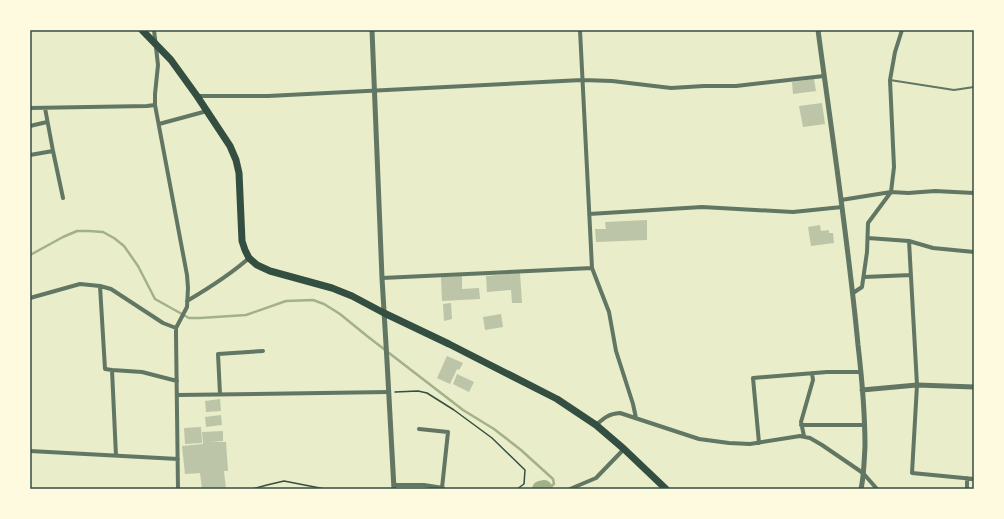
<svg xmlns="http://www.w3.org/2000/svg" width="1004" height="519" viewBox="0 0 1004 519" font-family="'Roboto Condensed',sans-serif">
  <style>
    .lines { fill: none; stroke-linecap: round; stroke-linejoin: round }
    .stream { stroke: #a3b18a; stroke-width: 2.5 }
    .river { stroke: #a3b18a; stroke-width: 16 }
    .building { fill: #bcc5a7 }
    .path { stroke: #344e41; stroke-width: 1.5 }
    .service { stroke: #617663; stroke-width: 2 }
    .minor { stroke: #617663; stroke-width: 4 }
    .tertiary { stroke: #617663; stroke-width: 5 }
    .primary { stroke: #344e41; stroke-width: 7 }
    .neatline { fill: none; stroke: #344e41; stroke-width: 1.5 }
  </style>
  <rect width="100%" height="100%" fill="#e9edc9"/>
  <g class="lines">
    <!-- stream -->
    <path class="stream" d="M 30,255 L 63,237 L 77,231 L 89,231 L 103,232 L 114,238 L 124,246 L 138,266 L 155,299 L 189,318 L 200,318 L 246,315 L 286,301 L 313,300 L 324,304 L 340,314 L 367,336 L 463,410 L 494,429 L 521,450 L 553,479 L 554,484 L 547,489"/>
    <!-- river -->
    <path class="river" d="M 540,489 L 544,488 L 545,489"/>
  </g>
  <!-- building -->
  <path class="building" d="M 814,79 L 816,91 L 793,94 L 792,82 Z
    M 822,103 L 825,124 L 803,127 L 799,106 Z
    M 647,220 L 647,240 L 596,242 L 595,229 L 606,229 L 605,222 Z
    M 820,225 L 821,231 L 829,230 L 829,233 L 833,233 L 834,243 L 811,246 L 808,227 Z
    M 520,273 L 522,303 L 512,303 L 511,290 L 487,292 L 486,276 Z
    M 462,276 L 462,289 L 479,288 L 480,299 L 442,301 L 441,277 Z
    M 451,303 L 452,319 L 444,321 L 443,304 Z
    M 501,314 L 503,327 L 485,330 L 483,317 Z
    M 447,356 L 463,363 L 459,370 L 457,369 L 450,384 L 437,378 Z
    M 457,374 L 474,382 L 469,392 L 453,384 Z
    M 220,399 L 221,411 L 206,412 L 205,401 Z
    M 221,415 L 222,425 L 206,427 L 205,417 Z
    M 201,427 L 202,443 L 185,444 L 184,428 Z
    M 223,431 L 223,441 L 211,442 L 226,442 L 228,471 L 224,471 L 226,489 L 202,489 L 200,473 L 185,474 L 182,446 L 203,444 L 202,432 Z"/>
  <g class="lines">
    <!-- path -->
    <path class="path" d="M 395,392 L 418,391 L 427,393 L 454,410 L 492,438 L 525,470 L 524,484 L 517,489
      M 252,489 L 267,485 L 284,481 L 325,489"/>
    <!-- service -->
    <path class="service" d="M 890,80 L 954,90 L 974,87"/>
    <!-- minor -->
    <path class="minor" d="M 154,30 L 158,65 L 155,94 L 155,105 L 187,275 L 188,288 L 187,307 L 176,328 L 176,334 L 178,489
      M 580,30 L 592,268 L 609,312 L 616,351 L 633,404 L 636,418
      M 197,96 L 268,96 L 582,80 L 612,81 L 671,88 L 704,86 L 736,86 L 824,76
      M 30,108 L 147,106 L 155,105
      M 159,124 L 207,111
      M 30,126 L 47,122
      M 53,151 L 63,198
      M 30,155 L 53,151 L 45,108
      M 841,200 L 891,192 L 908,193 L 935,191 L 974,193
      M 589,214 L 702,207 L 793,212 L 842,207
      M 868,238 L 909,241 L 933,248 L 974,252
      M 909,241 L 917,385 L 912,473 L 974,479
      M 864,277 L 911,275
      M 382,278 L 592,268
      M 100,286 L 105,369 L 112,370
      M 853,293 L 862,287 L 867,252 L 868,223 L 891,192 L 894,167 L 890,80 L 895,52 L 902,30
      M 30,298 L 80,284 L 100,286 L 111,289 L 163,323 L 176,328
      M 187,301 C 209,288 230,275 249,258
      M 220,394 L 218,354 L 263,351
      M 177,395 L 389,392
      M 596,425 C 604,418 608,414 620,413 L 699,439 L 729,443 L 750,444 L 800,436 L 810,438 L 822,445 L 863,473 L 877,489
      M 801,425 L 865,425
      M 419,429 L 448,432 L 442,488
      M 804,436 L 801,422 L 813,380 L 812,373
      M 759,443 L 753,378 L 827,372 L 861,372
      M 30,451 L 178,459
      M 116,456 L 112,370 L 142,372 L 177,381
      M 394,485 L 424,485 L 443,488
      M 570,489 L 596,478 L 624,449
      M 967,489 L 967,478"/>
    <!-- tertiary -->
    <path class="tertiary" d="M 372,30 L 382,278 L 387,361 L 394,489
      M 818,30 C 832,135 848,239 858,345 C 862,379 865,413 865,447 C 864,461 864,476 861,489
      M 862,390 L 917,385 L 974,387"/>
    <!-- primary -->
    <path class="primary" d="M 142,30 L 171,60 L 197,96 L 230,146 L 236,160 L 239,173 L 242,241 L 245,250 L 249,258 L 257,265 L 270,271 L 332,288 L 352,296 L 384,313 L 449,344 L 557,399 L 596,425 L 624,449 L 666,489"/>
  </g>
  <!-- border -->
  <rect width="1004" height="519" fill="none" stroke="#fefae0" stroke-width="62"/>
  <rect x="31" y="31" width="942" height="457" class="neatline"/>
</svg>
